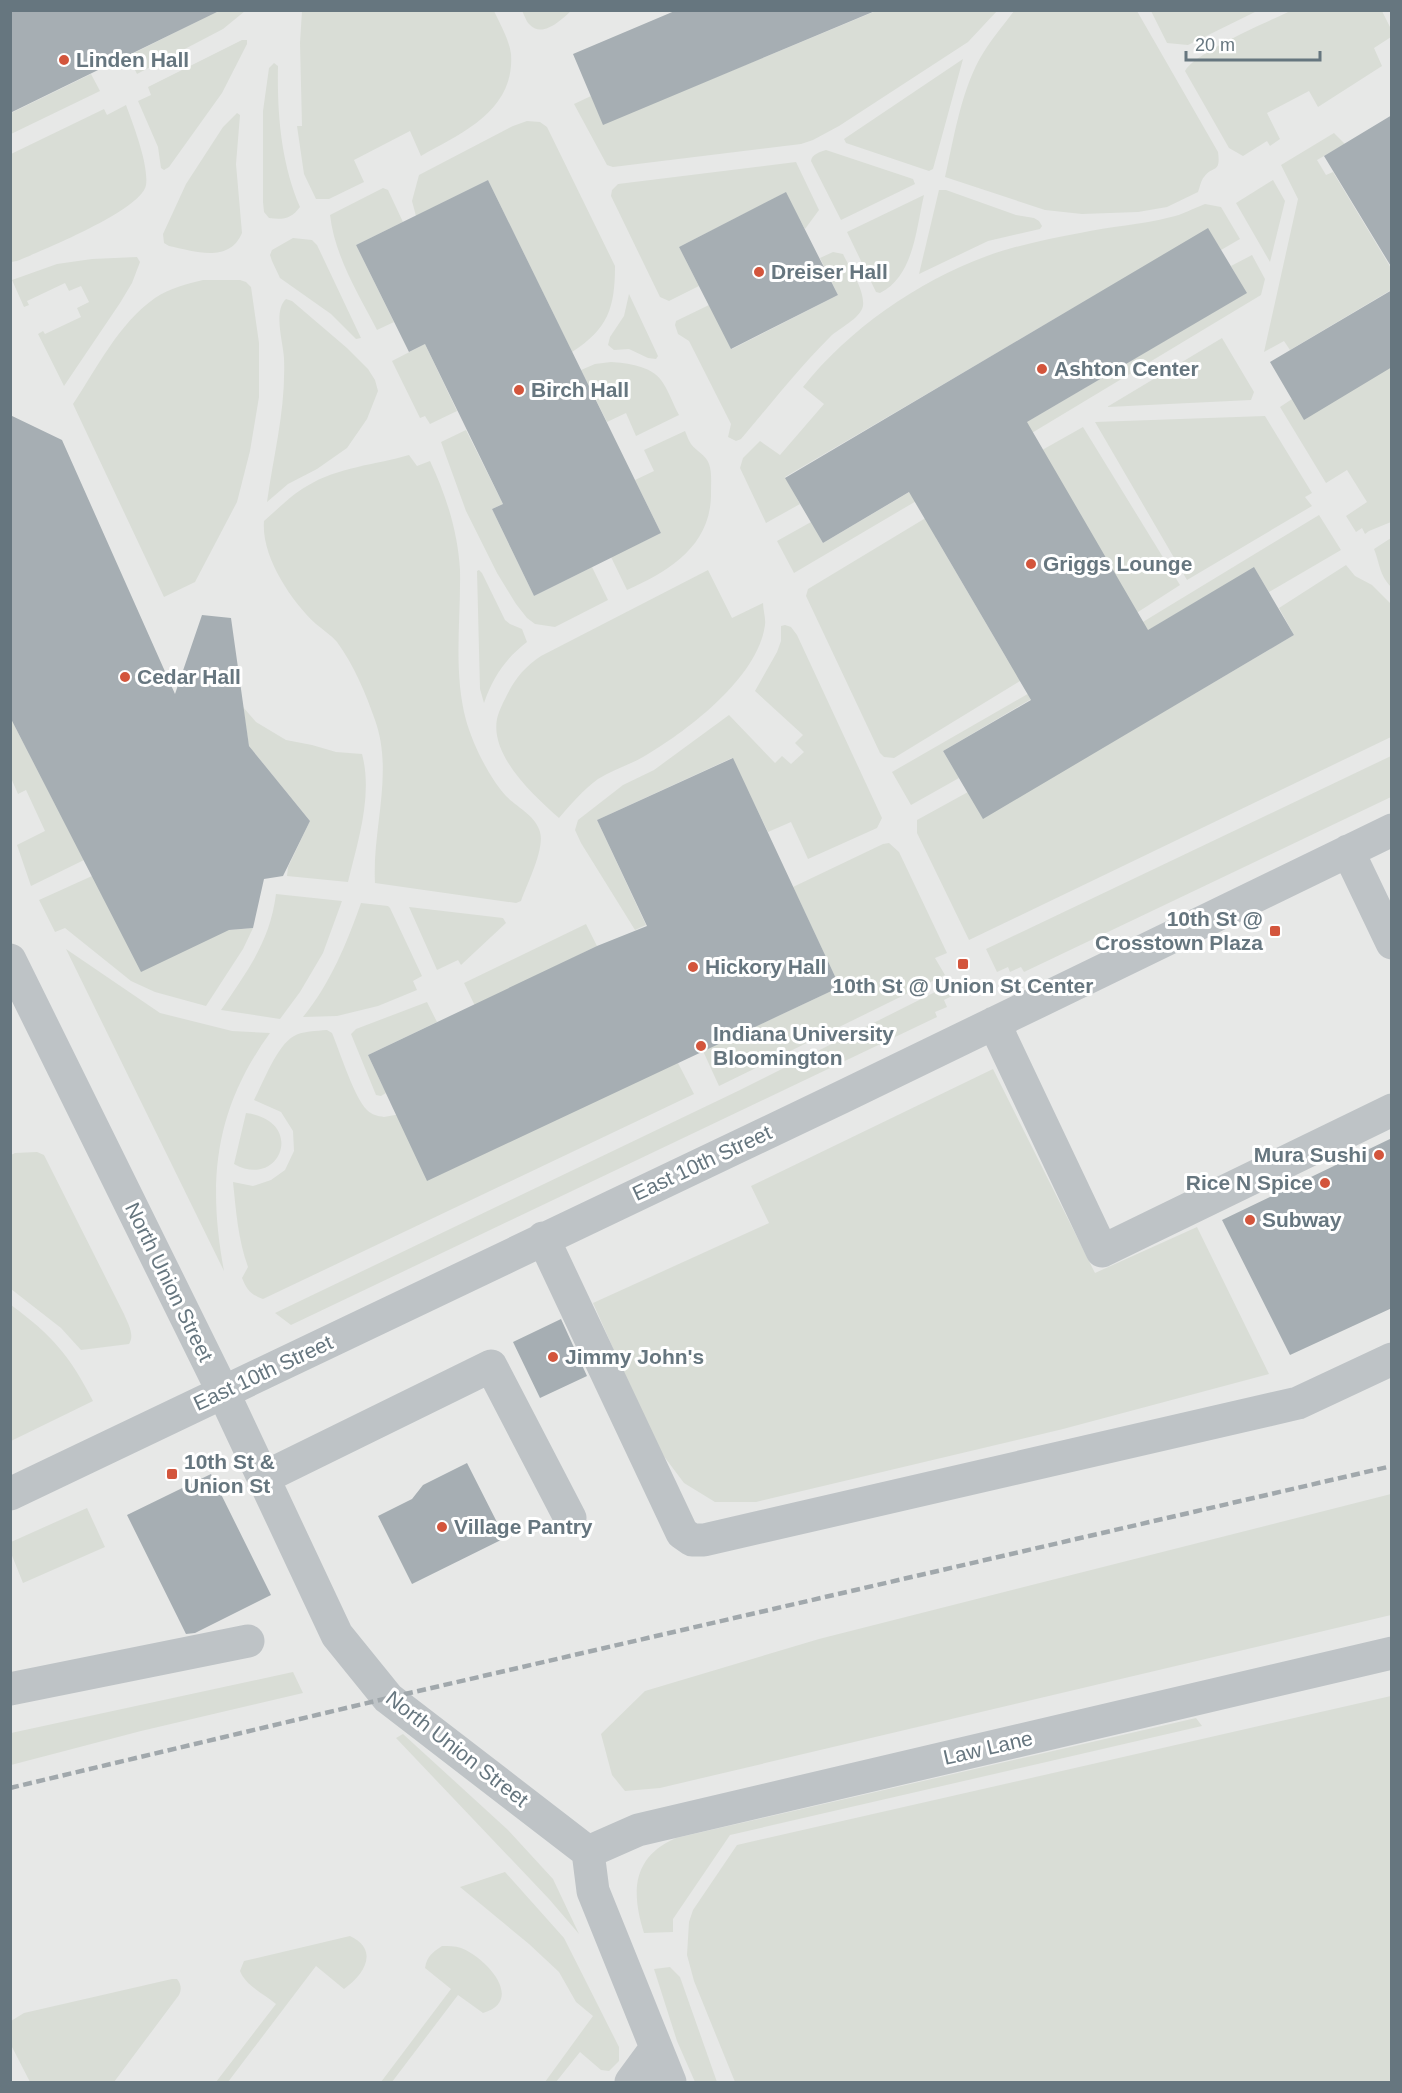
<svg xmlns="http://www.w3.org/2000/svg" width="1402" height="2093" viewBox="0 0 1402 2093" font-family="Helvetica,sans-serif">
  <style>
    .built { fill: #e7e8e7 }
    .green { fill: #d9ddd6 }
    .building { fill: #a6aeb3 }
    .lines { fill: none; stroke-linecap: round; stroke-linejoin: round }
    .minor { stroke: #bec3c6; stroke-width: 33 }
    .rail { stroke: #a1a8ac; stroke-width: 4.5; stroke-dasharray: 9 4.5; stroke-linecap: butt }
    .poi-dot { fill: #d3553c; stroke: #fff; stroke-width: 2 }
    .labels { text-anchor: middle; stroke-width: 6; stroke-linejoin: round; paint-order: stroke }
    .poi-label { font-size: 21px; font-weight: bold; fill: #66767f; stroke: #fff; text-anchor: start }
    .street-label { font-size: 21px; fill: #66767f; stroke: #fff }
  </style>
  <rect width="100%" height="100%" fill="#f9f9f7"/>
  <!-- built -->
  <path class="built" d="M 11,11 L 1391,11 L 1391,2082 L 11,2082 Z"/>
  <!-- green -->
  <path class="green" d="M 196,11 L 245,11 L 223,29 L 137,74 L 128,56 L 200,20 Z
    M 302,11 L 494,11 C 500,24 509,39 511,54 C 515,111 462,133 421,156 L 410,131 L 354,160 L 364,182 L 329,199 L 316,199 L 304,174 L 297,126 L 302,126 L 300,43 Z
    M 522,11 L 571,11 C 561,20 542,39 529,24 C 526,21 524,14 522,11 Z
    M 876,11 L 997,11 L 968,42 L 839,126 L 813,140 L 801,144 L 613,167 L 607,165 L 574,104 L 591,96 L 603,124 Z
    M 1014,11 L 1137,11 L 1218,152 C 1221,174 1213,165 1204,177 C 1201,180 1200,187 1198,192 L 1167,207 L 1138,212 L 1082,214 L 1045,210 L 945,177 C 954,138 960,96 979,60 C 989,42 1002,27 1014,11 Z
    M 1151,11 L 1257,11 L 1188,45 L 1167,43 Z
    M 1290,11 L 1382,11 L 1391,29 L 1391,37 L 1374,48 L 1382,66 L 1318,107 L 1309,91 L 1267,113 L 1280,139 L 1270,146 L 1267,141 L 1243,156 L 1229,148 L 1185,71 C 1195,52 1268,22 1290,11 Z
    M 242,40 L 247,40 L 247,44 L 222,93 L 169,167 L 164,170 L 161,168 L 158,147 L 138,101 L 151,95 L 148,87 Z
    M 963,59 L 933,169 L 929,171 L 846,143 L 844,139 Z
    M 274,63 L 278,66 C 277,113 281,163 300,207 C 291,219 283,220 269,218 L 264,212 L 263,202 L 263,111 L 269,68 Z
    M 91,74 L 100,91 L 11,134 L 11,113 Z
    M 126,105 C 133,124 149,165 146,185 C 142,210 41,251 17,261 L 11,262 L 11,154 L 104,109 L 107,115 Z
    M 237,113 L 240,115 L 236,164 L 242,233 C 229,264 194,251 169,246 L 164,243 L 163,234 L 186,184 L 223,127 Z
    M 527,121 L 540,122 L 547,127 L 615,266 C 615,308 608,329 572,352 L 488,180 L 416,216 L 412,201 L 419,175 L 513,126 Z
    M 1334,133 L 1345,144 L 1317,160 L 1326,175 L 1333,172 L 1391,268 L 1391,290 L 1290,350 L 1284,341 L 1264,352 L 1298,199 L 1281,165 Z
    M 826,150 L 913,179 L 915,184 L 841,220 L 811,161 C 812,154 820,152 826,150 Z
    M 796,162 L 819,210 L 805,229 L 785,193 L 679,247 L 699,286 L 669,301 L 660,297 L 611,196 L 612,190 L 618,184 Z
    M 1273,180 L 1285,201 L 1270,262 L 1236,203 Z
    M 383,188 L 388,190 L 403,222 L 356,245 L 394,322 L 377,330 C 358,293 335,257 330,215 Z
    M 939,190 L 946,190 L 1016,215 L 1034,218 L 1039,221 L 1042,226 L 1040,229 L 988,241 L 919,274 Z
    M 924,195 C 916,229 914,276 880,293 L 876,292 L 847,232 Z
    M 1205,204 L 1221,207 L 1240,239 L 1221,250 L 1208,229 L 785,477 L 800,504 L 766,523 L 740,468 L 743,458 L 760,441 L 780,455 L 824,404 L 803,387 C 848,330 918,281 987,256 C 1017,245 1049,239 1080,233 C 1110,226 1141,225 1171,217 C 1182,215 1194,208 1205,204 Z
    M 293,238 L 312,240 L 317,245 L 361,338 L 356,339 L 331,314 L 280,278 L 272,261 L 270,255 L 272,250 Z
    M 833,252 L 843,254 C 850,269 865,290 863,306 C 860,319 839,328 830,337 C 798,369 770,405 741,439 L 736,441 L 728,437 L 731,424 L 689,341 L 678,334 L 675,325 L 676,321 L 709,305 L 732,349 L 838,295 L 820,258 Z
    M 1252,255 L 1265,279 L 1261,295 L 992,457 L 986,446 L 1246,293 L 1231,266 Z
    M 137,257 L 140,262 L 132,283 L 120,303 L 64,386 L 38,334 L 43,331 L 45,334 L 81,317 L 77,308 L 89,302 L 81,286 L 69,291 L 65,283 L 27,301 L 29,305 L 24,307 L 12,280 L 57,264 L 92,259 Z
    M 203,280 L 240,280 L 246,282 L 251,287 L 259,343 L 259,397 L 250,451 L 237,502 L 195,582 L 164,597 L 73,404 C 97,368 119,323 155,298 C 170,288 187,284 203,280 Z
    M 629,294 L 658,356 L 656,359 L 648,358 L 629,349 L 614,350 L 608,345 L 610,337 L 624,316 Z
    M 286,299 L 292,301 L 347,348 L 368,369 L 375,380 L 378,391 L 367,419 L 347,448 L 317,469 L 288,484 L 267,502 C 274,452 286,409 284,358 C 283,341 273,311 286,299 Z
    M 1222,338 L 1254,392 L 1251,400 L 1107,407 Z
    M 425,344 L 457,411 L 430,424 L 425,416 L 420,418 L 392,361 Z
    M 611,362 C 627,363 651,366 661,380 C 668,389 673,404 679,415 L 636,436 L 626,413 L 607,422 L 581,370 L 595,364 Z
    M 1391,367 L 1391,522 L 1369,531 L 1365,534 L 1362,528 L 1356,532 L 1346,516 L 1367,502 L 1347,470 L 1326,483 L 1280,407 L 1292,399 Z
    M 1265,416 L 1312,493 L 1305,497 L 1312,506 L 1187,580 L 1095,422 Z
    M 1083,427 L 1180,585 L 1096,639 L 1005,471 Z
    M 466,430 L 503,504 L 492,509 L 534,596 L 592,567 L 608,600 L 555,627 L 535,624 L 527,618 L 516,604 L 497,573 L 466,511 L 441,442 Z
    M 685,431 C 687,435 688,440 691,444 C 696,451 706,455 709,464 C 712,472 711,483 711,492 C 712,545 670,571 627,590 L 611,557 L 661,533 L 635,480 L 654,471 L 644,450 Z
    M 409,455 L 417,466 L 430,461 C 446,495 458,532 460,570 C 461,620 453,671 466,720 C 473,745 489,777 506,796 C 517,807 536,816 540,832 C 545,849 527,884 521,901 L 516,903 L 375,883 C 372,829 394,773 375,720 C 366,694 354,665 337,642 C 331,635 323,630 316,624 C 291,601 261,556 264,521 C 278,509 291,495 307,486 C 338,467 375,465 409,455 Z
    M 950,468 L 957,477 L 794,573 L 777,541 L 811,522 L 823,543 Z
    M 967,493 L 936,538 L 1007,659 L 1056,659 L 894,758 L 884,757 L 880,753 L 806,596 L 808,589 Z
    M 1319,515 L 1341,550 L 1269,592 L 1254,568 L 1104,656 L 1100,648 Z
    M 1391,538 L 1391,587 C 1379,574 1380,564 1374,549 Z
    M 1346,565 L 1355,576 L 1372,585 L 1391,604 L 1391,737 L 969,940 L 917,833 L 917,820 L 968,792 L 983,818 L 1294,635 L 1279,608 Z
    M 479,570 L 482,573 L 505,620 L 510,624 L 522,629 L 527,642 C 505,659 493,677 484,703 L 480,689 L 477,571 Z
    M 708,570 L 732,618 L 763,603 C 763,610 766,618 765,625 C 758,678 686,732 643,757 C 629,765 612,770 598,779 C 583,790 571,804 559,818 C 534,796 490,756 497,719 C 499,710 504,701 508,693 C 516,677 526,666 541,656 Z
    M 785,625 L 791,627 L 797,635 L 882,818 L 877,828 L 808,859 L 791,822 L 768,832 L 732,758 L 597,820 L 646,925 L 635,930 L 581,843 L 575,830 L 578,820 L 623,785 L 654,770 L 729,715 L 775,763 L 782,756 L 791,764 L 804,752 L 795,743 L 803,735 L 755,691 L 777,652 L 781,641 L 781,626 Z
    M 1064,673 L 1067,678 L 943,751 L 959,778 L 911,805 L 892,772 Z
    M 243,707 L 256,722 L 286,740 L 312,745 L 336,752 L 362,754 C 373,795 358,841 348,882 L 287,876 L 288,867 L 310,821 L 249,746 Z
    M 10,717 L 84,860 L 31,886 L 17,845 L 45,831 L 26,790 L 18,794 L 11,778 Z
    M 1391,756 L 1391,797 L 1024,972 L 1021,967 L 1010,972 L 1008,967 L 997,972 L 986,949 Z
    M 889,843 L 899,852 L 947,953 L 935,958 L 945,975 L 719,1086 L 703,1051 L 840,987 L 793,887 L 883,844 Z
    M 92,876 L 229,930 L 253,928 L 243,949 L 206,1006 L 155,992 L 131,981 L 65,928 L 55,932 L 39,900 Z
    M 276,894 L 342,901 L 323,953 L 300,992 L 280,1019 L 221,1010 C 247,971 270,942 276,894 Z
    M 361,903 L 388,906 L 390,908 L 422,976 L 413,981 L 417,990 L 378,1006 L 337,1016 L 303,1017 C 330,984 347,943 361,903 Z
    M 409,907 L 503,918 L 506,923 L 461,965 L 458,960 L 437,970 Z
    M 586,924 L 597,946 L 475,1006 L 464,983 Z
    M 66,949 L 160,1013 L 232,1031 L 270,1033 C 215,1109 207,1180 224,1271 Z
    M 949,985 L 954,995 L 944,1000 L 947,1007 L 935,1012 L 937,1017 L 291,1325 L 275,1313 L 740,1090 Z
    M 427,1002 L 437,1022 L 368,1055 L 386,1093 L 381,1096 L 376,1095 L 351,1034 L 356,1029 Z
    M 327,1030 L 332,1033 C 340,1052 354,1097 367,1110 C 372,1115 378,1116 384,1117 L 678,1063 L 694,1094 L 263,1299 C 250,1294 247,1290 242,1278 L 248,1267 C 238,1239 236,1211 233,1182 L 253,1186 L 271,1180 L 285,1170 L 294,1151 L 293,1131 L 281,1112 L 254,1100 C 263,1083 277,1045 294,1036 C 303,1031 316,1031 327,1030 Z
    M 993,1069 L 1095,1273 L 1197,1227 L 1269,1374 L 1063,1429 L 756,1502 L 715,1502 L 684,1483 L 657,1447 L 593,1303 L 769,1223 L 751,1186 Z
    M 246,1113 C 307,1121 280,1190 234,1164 Z
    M 37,1152 L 44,1155 L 124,1314 C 128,1324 135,1335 129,1344 L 81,1350 L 61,1328 L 11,1289 L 11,1155 L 15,1153 Z
    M 11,1305 C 52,1335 70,1356 93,1401 L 11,1441 Z
    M 1391,1494 L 1391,1615 L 660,1788 L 625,1791 L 612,1775 L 601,1734 L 645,1691 L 819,1639 Z
    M 87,1508 L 105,1547 L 23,1583 L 11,1553 L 11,1542 Z
    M 293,1672 L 303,1693 L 141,1731 L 11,1765 L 11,1733 Z
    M 1391,1696 L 1391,2082 L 735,2082 L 694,1981 L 687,1955 L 689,1922 L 693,1910 L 737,1845 Z
    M 1196,1718 L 1202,1726 L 730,1835 L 673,1919 L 673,1932 L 644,1933 C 631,1892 632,1857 676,1838 Z
    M 403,1734 L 508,1830 L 553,1879 L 579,1934 L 549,1899 L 396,1738 Z
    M 505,1872 L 564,1938 L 619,2047 L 619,2061 L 609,2071 L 601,2070 L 580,2052 L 556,2082 L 545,2082 L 593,2016 L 576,2002 L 559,1972 L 529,1944 L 460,1887 Z
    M 350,1936 C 380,1950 364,1975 344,1989 L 316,1966 L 228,2082 L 216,2082 L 276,2004 C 264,1994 246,1986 240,1971 L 244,1961 Z
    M 442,1946 C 448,1946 455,1946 461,1948 C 485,1957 526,2000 483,2013 L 458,1995 L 392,2082 L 381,2082 L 451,1989 L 425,1968 C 427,1956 433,1952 442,1946 Z
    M 670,1967 L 680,1977 L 717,2082 L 695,2082 L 677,2041 L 654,1969 Z
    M 172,1979 L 177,1979 C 181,1984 182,1989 179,1995 L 114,2082 L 30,2082 L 11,2045 L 11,2021 L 24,2013 Z"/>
  <!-- building -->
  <path class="building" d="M 10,10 L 221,10 L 10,113 Z
    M 677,10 L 874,10 L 875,11 L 603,125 L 573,54 Z
    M 1392,115 L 1392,268 L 1324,156 Z
    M 488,180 L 661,533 L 534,596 L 492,509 L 503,504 L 425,344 L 409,352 L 356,245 Z
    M 786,192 L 838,295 L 731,349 L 679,247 Z
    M 1208,228 L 1247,293 L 1027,422 L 1148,630 L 1254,567 L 1294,635 L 983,819 L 943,751 L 1031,700 L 909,492 L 823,543 L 785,478 Z
    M 1392,290 L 1392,367 L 1304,420 L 1270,362 Z
    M 10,415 L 62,440 L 175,694 L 202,615 L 231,618 L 249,746 L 310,821 L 283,876 L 264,879 L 253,928 L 229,930 L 141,972 L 10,717 Z
    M 733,758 L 840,987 L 427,1181 L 368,1055 L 597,946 L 647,926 L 597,820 Z
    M 1392,1138 L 1392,1308 L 1290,1355 L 1222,1220 Z
    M 561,1319 L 587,1376 L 540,1398 L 513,1342 Z
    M 467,1463 L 505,1538 L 412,1584 L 378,1516 L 412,1499 L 423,1485 Z
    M 211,1474 L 271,1595 L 195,1633 L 186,1634 L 127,1515 Z"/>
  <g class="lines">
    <!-- minor -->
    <path class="minor" d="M 1348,851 L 1392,943
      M 10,960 L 223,1392 L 337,1635 L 388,1698 L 588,1852 L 593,1891 L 670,2082
      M 994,1023 L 1102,1251 L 1392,1110
      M 543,1238 L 682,1533 L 692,1540 L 704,1540 L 1298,1403 L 1392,1359
      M 263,1478 L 491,1366 L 570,1518
      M 10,1494 L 842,1097 L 1392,830
      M 10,1689 L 248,1641
      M 588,1852 L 638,1830 L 1392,1653
      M 631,2082 L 656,2048"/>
    <!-- rail -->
    <path class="rail" d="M 10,1788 L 388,1698 L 1392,1466"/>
  </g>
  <!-- markers -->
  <g class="poi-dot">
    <circle cx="64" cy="60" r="6"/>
    <circle cx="759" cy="272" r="6"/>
    <circle cx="1042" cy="369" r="6"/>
    <circle cx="519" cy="390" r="6"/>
    <circle cx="1031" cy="564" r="6"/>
    <circle cx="125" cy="677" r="6"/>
    <rect x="1269" y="925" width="12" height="12" rx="3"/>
    <rect x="957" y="958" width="12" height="12" rx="3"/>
    <circle cx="693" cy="967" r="6"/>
    <circle cx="701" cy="1046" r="6"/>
    <circle cx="1379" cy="1155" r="6"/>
    <circle cx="1325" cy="1183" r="6"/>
    <circle cx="1250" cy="1220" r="6"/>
    <circle cx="553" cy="1357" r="6"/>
    <rect x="166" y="1468" width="12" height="12" rx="3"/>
    <circle cx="442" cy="1527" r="6"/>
  </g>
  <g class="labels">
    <!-- poi labels -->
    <g class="poi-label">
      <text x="76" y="67">Linden Hall</text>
      <text x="771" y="279">Dreiser Hall</text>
      <text x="1054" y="376">Ashton Center</text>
      <text x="531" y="397">Birch Hall</text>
      <text x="1043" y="571">Griggs Lounge</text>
      <text x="137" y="684">Cedar Hall</text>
      <text x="1263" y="926" text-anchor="end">10th St @<tspan x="1263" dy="24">Crosstown Plaza</tspan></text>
      <text x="705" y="974">Hickory Hall</text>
      <text x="963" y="993" text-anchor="middle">10th St @ Union St Center</text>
      <text x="713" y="1041">Indiana University<tspan x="713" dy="24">Bloomington</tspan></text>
      <text x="1367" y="1162" text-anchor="end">Mura Sushi</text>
      <text x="1313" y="1190" text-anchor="end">Rice N Spice</text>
      <text x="1262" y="1227">Subway</text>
      <text x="565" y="1364">Jimmy John's</text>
      <text x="184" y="1469">10th St &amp;<tspan x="184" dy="24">Union St</tspan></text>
      <text x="454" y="1534">Village Pantry</text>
    </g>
    <!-- street labels -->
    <g class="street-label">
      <text transform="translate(702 1163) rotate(-25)" y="7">East 10th Street</text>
      <text transform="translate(169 1282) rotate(64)" y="7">North Union Street</text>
      <text transform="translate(263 1373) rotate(-25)" y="7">East 10th Street</text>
      <text transform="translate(988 1748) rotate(-13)" y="7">Law Lane</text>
      <text transform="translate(457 1749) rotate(38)" y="7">North Union Street</text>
    </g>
  </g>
  <!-- border -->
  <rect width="1402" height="2093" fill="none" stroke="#66767f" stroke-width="24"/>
  <!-- scale -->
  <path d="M1186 51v9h134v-9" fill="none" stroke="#66767f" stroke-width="3"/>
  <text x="1195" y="51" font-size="18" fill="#66767f" stroke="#ffffff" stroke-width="4.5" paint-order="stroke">20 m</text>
</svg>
